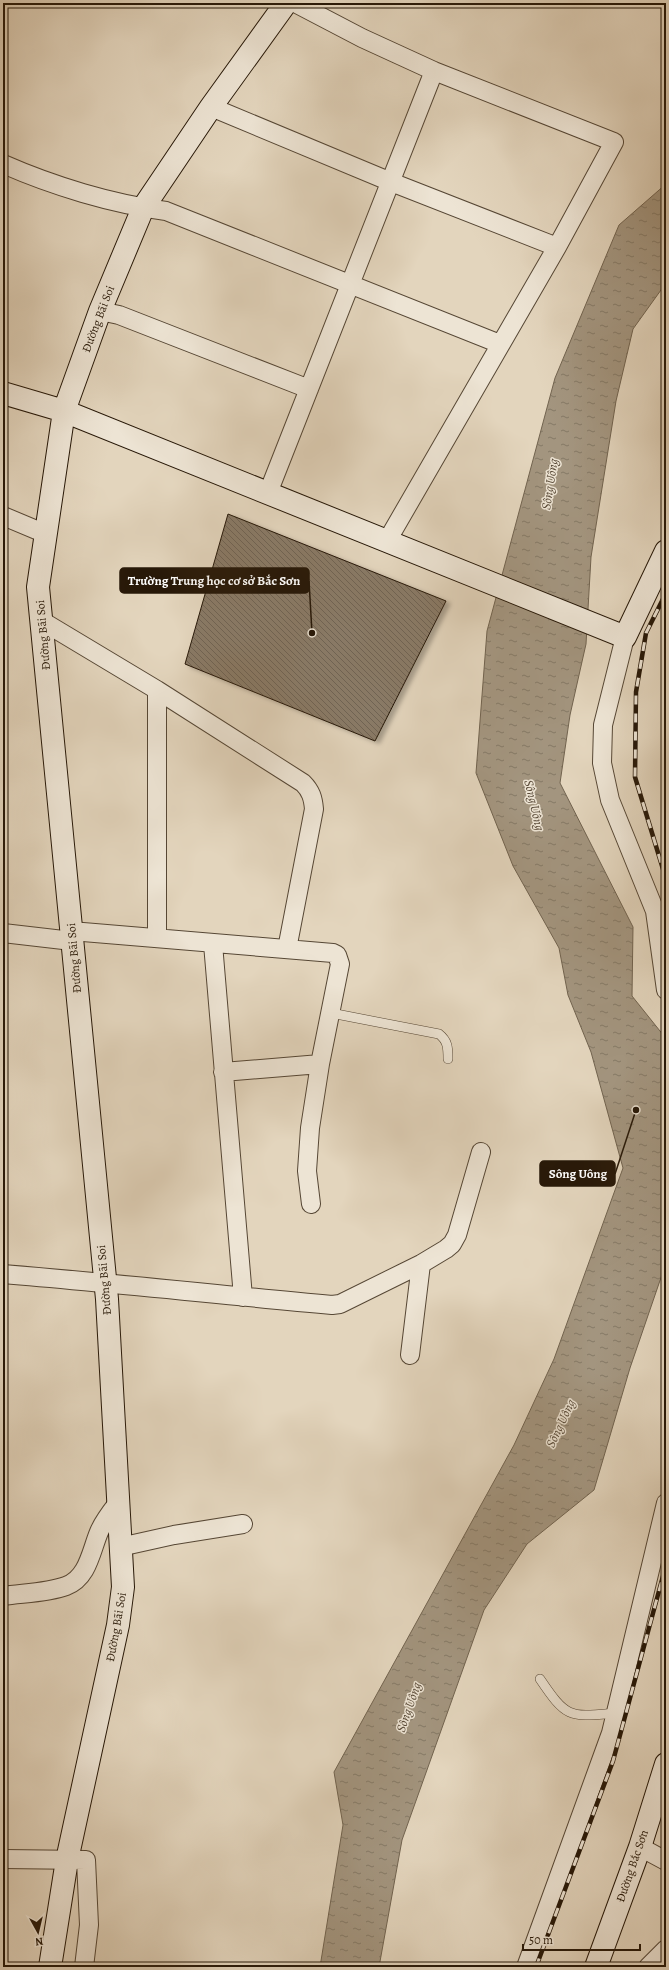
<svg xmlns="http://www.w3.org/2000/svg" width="669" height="1970" viewBox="0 0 669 1970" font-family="Alegreya,serif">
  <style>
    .water { fill: url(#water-ripples); stroke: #71634f }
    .building { fill: url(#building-back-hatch); stroke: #271808; filter: url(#shadow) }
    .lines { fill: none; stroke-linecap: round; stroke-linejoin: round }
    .lane-casing { stroke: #564735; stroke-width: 10 }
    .street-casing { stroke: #564735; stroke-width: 20 }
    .secondary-casing { stroke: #271808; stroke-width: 24 }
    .lane { stroke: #ede4d4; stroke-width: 9 }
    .street { stroke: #ede4d4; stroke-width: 18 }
    .secondary { stroke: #ede4d4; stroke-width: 22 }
    .rail-casing { stroke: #271808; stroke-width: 4.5 }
    .rail { stroke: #ede4d4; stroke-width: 3; stroke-dasharray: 9; stroke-linecap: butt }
    .labels { text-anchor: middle; stroke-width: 3; stroke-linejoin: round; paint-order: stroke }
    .street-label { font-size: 12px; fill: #271808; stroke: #ede4d4 }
    .water-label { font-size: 13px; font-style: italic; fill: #594a38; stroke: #ede4d4 }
    .leader { fill: none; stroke: #271808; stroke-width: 1.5 }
    .callout-dot { fill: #271808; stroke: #ede4d4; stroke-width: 1.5 }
    .callout { fill: #271808; stroke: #271808; stroke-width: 1.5 }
    .callout-label { font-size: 13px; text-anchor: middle; font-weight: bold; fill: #fff }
  </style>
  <defs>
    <pattern id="water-ripples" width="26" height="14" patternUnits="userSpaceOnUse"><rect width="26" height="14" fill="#a3957f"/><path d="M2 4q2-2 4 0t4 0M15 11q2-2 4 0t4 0" fill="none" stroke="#857966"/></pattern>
    <pattern id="building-back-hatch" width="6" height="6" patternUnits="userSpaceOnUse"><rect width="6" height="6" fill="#897a66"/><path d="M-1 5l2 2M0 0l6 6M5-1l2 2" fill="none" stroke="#706352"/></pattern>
    <filter id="shadow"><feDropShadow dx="4.5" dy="2.5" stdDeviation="2" flood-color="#0004"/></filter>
  </defs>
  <rect width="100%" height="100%" fill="#e3d5bd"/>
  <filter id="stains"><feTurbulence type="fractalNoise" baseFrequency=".005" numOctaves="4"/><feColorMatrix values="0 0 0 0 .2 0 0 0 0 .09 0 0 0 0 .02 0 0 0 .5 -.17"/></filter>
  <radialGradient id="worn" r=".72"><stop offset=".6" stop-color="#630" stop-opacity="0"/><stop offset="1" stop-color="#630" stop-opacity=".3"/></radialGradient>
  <!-- water -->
  <path class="water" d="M 666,184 L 666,283 L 633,329 L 616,401 L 591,557 L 586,644 L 570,715 L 560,783 L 633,927 L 632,996 L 664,1036 L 666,1044 L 666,1263 L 630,1368 L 594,1490 L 527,1544 L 484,1610 L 402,1840 L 379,1967 L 320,1967 L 343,1825 L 334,1772 L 514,1445 L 554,1359 L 623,1168 L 591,1052 L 568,995 L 559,948 L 513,866 L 476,773 L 487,631 L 555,378 L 619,225 Z"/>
  <!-- building -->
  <path class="building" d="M 228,514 L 446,601 L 375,741 L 185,664 Z"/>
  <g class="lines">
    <!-- lane casing -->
    <g class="lane-casing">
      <path id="lane" d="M 331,1013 L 439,1034 C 448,1041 448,1048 448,1059
        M 540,1679 C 567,1719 569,1717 616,1713"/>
    </g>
    <!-- street casing -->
    <g class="street-casing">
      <path id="street" d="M 295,3 L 362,38 L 434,71 L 614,142 L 557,247 L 387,541
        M 211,107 L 391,182 L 557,247
        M 3,164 C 53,186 112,204 166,211 L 500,344
        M 100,311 L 119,315 L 309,389
        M 268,493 L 434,71
        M 3,516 L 46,534
        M 42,621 L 157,690 L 303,783 C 311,791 313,798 314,809 L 287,949
        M 625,637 L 603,725 L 602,763 L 610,800 L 655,911 L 666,990
        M 71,931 L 333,953 L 337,955 L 340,964 L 320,1064 L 310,1128 L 307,1171 L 311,1204
        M 3,933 L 72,941
        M 157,938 L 157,690
        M 213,944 L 243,1297
        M 223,1072 L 320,1064
        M 3,1274 C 113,1283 222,1295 332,1305 L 340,1304 L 421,1264 L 446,1249 L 452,1244 L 457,1235 L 481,1152
        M 410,1355 L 421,1264
        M 120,1547 L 174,1535 L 243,1524
        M 3,1596 C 23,1593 47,1593 66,1586 C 88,1578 91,1551 99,1532 C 103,1522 110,1513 117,1504
        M 640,1847 L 666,1861
        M 3,1859 L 86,1860 L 89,1925 L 84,1967
        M 526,1967 L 611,1733 L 666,1503
        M 648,1967 L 666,1949"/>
    </g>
    <!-- secondary casing -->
    <g class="secondary-casing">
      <path id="secondary" d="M 3,393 L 64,411 L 625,637 L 666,551
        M 50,1967 L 67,1860 L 118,1625 L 123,1587 L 107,1299 L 38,587 L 64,411 L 100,311 L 143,208 L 211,107 L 286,3
        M 596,1967 L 640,1847 L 666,1764"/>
    </g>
    <!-- lane -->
    <use href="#lane" class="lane"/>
    <!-- street -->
    <use href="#street" class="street"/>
    <!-- secondary -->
    <use href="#secondary" class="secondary"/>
    <!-- rail casing -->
    <g class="rail-casing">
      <path id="rail" d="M 666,593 L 646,633 L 636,692 L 635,777 L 666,879
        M 536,1967 L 613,1761 L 666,1565"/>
    </g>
    <!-- rail -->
    <use href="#rail" class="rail"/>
  </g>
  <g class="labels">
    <!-- street labels -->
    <g class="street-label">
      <text transform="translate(98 319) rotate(-69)" y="4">Đường Bãi Soi</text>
      <text transform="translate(43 635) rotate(-95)" y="4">Đường Bãi Soi</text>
      <text transform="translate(74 958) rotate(-95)" y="4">Đường Bãi Soi</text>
      <text transform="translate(104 1280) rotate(-95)" y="4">Đường Bãi Soi</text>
      <text transform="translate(116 1627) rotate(-80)" y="4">Đường Bãi Soi</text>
      <text transform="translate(632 1866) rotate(-71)" y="4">Đường Bắc Sơn</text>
    </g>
    <!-- water labels -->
    <g class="water-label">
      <text transform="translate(549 484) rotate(-81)" y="5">Sông Uông</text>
      <text transform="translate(535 805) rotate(77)" y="5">Sông Uông</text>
      <text transform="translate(560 1423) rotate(-65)" y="5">Sông Uông</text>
      <text transform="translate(408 1707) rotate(-71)" y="5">Sông Uông</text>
    </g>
  </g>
  <!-- callouts -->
  <path class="leader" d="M312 633L309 581M636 1110L615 1174"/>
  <g class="callout-dot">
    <circle cx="312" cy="633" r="4"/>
    <circle cx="636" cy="1110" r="4"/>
  </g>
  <g class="callout">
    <rect x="120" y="568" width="189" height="25" rx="4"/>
    <rect x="540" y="1161" width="75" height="25" rx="4"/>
  </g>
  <g class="callout-label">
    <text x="214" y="585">Trường Trung học cơ sở Bắc Sơn</text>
    <text x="578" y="1178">Sông Uông</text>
  </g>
  <!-- margin -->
  <rect width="669" height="1970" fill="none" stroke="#e3d5bd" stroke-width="16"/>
  <rect x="4" y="4" width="661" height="1962" fill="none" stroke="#271808" stroke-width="2"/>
  <rect x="8" y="8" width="653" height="1954" fill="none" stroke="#271808"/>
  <!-- north arrow -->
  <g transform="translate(38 1932) rotate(172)" stroke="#ede4d4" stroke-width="3" paint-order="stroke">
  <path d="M0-3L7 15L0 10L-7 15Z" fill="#271808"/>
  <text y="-6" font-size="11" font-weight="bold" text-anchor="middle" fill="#271808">N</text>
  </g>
  <!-- scale -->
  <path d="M523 1944v6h117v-6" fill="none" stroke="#271808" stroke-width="2"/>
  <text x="529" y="1944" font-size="12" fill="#271808" stroke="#ede4d4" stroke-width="3" paint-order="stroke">50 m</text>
  <rect width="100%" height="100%" filter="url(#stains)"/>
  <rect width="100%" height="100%" fill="url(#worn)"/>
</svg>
